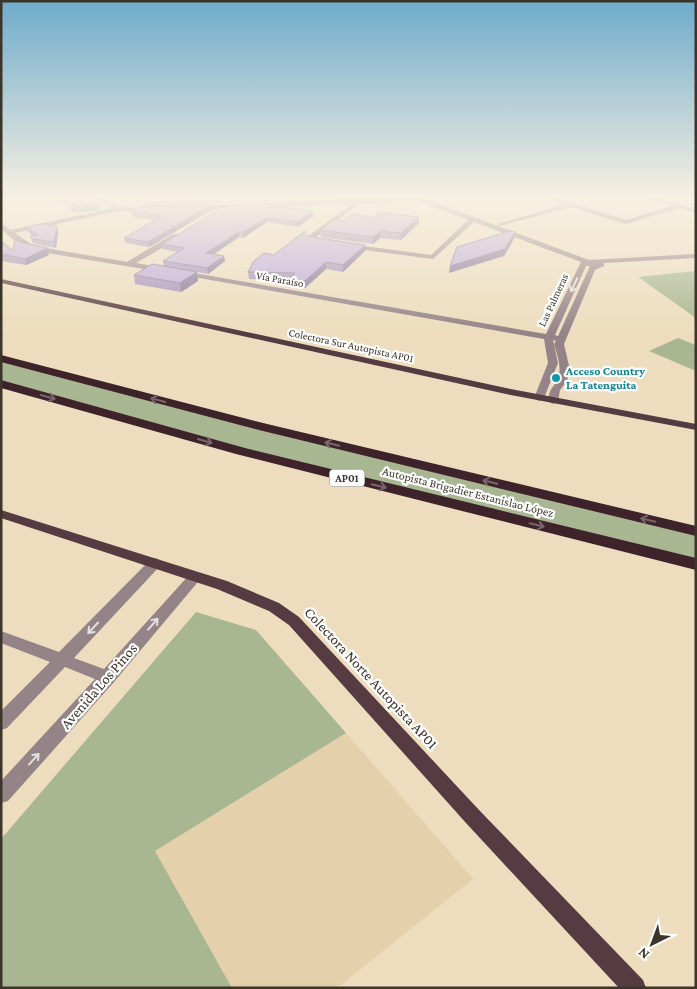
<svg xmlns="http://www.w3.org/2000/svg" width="697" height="989" viewBox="0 0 697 989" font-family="'Crimson Pro',serif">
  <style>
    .built { fill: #e4d0aa }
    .green { fill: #a8b791 }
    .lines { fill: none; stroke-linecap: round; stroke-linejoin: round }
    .minor { fill: #948488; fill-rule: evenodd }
    .major { fill: #563b42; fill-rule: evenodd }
    .highway { fill: #3f232b; fill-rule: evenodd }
    .wall { fill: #a391bb }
    .shaded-wall { fill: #847699 }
    .building { fill: #bda9da; stroke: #847699 }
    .oneway { stroke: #e4e0e1 }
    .oneway2 { stroke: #79656b }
    .culture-dot { fill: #0f9aa8; stroke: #fff; stroke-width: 2 }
    .labels { text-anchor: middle; stroke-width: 4.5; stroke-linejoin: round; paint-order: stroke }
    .far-street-label { font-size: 11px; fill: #3c3529; stroke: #fff }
    .shield { fill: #fff; stroke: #767269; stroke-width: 1 }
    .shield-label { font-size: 11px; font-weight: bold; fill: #3c3529 }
    .culture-label { font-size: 12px; font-weight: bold; fill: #0d838f; stroke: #fff; text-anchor: start }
    .street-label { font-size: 12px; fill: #3c3529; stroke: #fff }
    .near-street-label { font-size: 15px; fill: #3c3529; stroke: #fff }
  </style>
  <rect width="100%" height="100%" fill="#edddbe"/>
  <!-- built -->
  <path class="built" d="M 346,733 L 473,879 L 337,988 L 232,988 L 155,851 Z"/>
  <!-- green -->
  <path class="green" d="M 696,271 L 696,318 L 638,277 Z
    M 678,338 L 696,345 L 696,371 L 649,351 Z
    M 1,358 L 696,531 L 696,564 L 441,501 L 1,384 Z
    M 196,612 L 256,630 L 346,733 L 155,851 L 232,988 L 1,988 L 1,839 Z"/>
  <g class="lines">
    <!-- minor -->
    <path class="minor" d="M 93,196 C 104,196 109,203 119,206 C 125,208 135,207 142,207 L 145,204 L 203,203 L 206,206 L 357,198 L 420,197 L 589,260 L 696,254 L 696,258 L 604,263 L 604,266 L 595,270 L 564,344 L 570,370 L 567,381 L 560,390 L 558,401 L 553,404 L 548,401 C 550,387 552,390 557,380 C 563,369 557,355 554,344 L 556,341 L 553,340 L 558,363 L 544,398 L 539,401 L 534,398 L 548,363 L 544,339 L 182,275 L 178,273 L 182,271 L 546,334 L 581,262 L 474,222 L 433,259 L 349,248 L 345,246 L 349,244 L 431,255 L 468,220 L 419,201 L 360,203 L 315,238 L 315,239 L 327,241 L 328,243 L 324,245 L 308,243 L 307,237 L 352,204 L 195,210 L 192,207 L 155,208 L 153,211 L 118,211 L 15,233 L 34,246 L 127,262 L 173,234 L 179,234 L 179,238 L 136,263 L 165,268 L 166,270 L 162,272 L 29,250 L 22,247 L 1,229 L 1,223 L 11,230 L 113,208 ZM 586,266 L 590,266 L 558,336 L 555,335 Z
      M 540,196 L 549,196 L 626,220 L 672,206 L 641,196 L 650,196 L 696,209 L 696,213 L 679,208 L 626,224 L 571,207 L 500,226 L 497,224 L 564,205 Z
      M 155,558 L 160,560 L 162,563 L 160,566 L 74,658 L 104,669 L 190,574 L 200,574 L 202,577 L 114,682 L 8,801 L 1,803 L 1,781 L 95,679 L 65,667 L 7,728 L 1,730 L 1,711 L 50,662 L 1,643 L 1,631 L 59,652 L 150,560 Z"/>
    <!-- major -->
    <path class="major" d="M 1,279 L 506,388 L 696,424 L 696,430 L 506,394 L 1,283 Z
      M 1,510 L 227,581 L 279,603 L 299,617 L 480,811 L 643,980 L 646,988 L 619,988 L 466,823 L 289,625 L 269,611 L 217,589 L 1,518 Z"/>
    <!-- highway -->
    <path class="highway" d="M 1,355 L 267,424 L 696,526 L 696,536 L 259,430 L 1,362 Z
      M 1,380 L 245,448 L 696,558 L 696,570 L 236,454 L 1,388 Z"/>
  </g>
  <!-- wall -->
  <path class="wall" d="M 51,196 L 92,196 L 92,197 L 89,198 L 100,209 L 83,212 L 75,212 Z
    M 220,196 L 220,202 L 152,205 L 151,199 Z
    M 228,196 L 267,196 L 268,201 L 230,202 Z
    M 316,196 L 338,196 L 324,199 Z
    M 271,206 L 313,211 L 313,216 L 298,227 L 267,222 L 243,238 L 239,237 L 213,254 L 225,261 L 208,274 L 197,272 L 198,281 L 181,292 L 135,284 L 134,275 L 164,266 L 163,261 L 177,252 L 162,249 L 162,244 Z
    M 212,210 L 149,247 L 125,243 L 124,238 L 155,220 L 132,217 L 132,212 Z
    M 419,217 L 419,223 L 401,240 L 380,238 L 373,244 L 321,237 L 320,230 L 343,221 L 376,218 Z
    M 27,227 L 58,232 L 56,248 L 35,244 L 32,242 L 30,236 L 33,236 L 28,232 Z
    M 307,236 L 365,245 L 365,251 L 343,272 L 326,269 L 305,288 L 289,285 L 289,280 L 249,279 L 248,272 L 274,255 Z
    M 1,241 L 13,251 L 20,242 L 49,255 L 26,265 L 1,261 Z"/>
  <!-- shaded-wall -->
  <path class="shaded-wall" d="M 324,196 L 338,196 L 324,199 Z
    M 99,203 L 100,209 L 83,212 L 82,207 Z
    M 211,205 L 212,210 L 149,247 L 148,242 Z
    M 313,211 L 313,216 L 298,227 L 298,222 Z
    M 419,217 L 419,223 L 401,240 L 401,233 Z
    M 266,218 L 267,222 L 243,238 L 243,232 Z
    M 57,226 L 58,232 L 56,248 L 54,242 Z
    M 381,231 L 380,238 L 373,244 L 373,237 Z
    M 239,232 L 239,237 L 207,259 L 206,253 Z
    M 515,232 L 514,239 L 504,256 L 449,273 L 450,266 Z
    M 365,245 L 365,251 L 343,272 L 343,265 Z
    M 47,248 L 49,255 L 26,265 L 25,259 Z
    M 224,256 L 225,261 L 208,274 L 207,268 Z
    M 326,262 L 326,269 L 305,288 L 305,281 Z
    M 197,272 L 198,281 L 181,292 L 180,283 Z"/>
  <!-- building -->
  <path class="building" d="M 59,196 L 85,196 L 99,203 L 82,207 L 74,206 Z
    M 157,196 L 220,196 L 220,197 L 151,199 Z
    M 270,203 L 271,206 L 313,211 L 298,222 L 266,218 L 243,232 L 239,232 L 206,253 L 224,256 L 207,268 L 163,261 L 184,248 L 162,244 L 227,205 Z
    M 211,205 L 148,242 L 124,238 L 162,216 L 132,212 L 140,207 Z
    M 378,212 L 419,217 L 401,233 L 381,231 L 373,237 L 320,230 L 334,220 L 343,221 L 351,214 L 376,218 Z
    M 41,224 L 57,226 L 54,242 L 33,239 L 30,236 L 38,235 L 27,227 Z
    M 305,231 L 307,236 L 365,245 L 343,265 L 326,262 L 305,281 L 289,278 L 295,273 L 248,272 L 253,262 L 264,253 L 274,255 Z
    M 510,231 L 515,232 L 505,249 L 450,266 L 457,247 Z
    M 15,239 L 20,242 L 47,248 L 25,259 L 1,254 L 1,241 L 13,251 Z
    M 152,264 L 197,272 L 180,283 L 134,275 Z"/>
  <!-- one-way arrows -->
  <defs><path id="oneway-shaft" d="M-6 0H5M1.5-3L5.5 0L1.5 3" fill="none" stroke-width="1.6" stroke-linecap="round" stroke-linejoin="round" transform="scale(1.25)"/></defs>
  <g class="oneway">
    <use href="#oneway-shaft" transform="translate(574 285) rotate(115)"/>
    <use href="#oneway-shaft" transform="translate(153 624) rotate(-49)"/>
    <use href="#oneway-shaft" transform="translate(93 628) rotate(133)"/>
    <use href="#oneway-shaft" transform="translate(34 759) rotate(-48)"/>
  </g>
  <g class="oneway2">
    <use href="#oneway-shaft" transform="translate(48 397) rotate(16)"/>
    <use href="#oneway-shaft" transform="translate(158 400) rotate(-165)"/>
    <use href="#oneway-shaft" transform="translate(205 441) rotate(16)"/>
    <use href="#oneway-shaft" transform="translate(332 444) rotate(-166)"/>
    <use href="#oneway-shaft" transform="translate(490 482) rotate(-167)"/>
    <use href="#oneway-shaft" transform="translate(379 486) rotate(14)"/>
    <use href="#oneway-shaft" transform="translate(648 520) rotate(-167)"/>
    <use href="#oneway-shaft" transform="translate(537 525) rotate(14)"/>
  </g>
  <!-- sky -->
  <linearGradient id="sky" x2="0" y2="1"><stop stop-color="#6eabcb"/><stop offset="0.59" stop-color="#f7f0e2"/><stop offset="1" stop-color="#f7f0e2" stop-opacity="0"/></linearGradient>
  <rect width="697" height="334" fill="url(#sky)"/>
  <!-- markers -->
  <circle class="culture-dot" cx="556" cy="378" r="5"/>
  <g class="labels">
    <!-- far-street labels -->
    <g class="far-street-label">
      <text transform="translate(280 279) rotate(10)" y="4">Vía Paraíso</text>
      <text transform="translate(553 300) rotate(-65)" y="4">Las Palmeras</text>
      <text transform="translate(351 345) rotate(12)" y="4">Colectora Sur Autopista AP01</text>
    </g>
    <!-- shield labels -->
    <rect class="shield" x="329.5" y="469.5" width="35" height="17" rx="4"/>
    <g class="shield-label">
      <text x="347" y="482">AP01</text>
    </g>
    <!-- culture labels -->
    <g class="culture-label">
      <text x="566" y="375">Acceso Country<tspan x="566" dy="14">La Tatenguita</tspan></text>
    </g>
    <!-- street labels -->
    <g class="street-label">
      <text transform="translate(468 492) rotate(14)" y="4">Autopista Brigadier Estanislao López</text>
    </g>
    <!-- near-street labels -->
    <g class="near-street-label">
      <text transform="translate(371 678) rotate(47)" y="5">Colectora Norte Autopista AP01</text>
      <text transform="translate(99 686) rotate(-49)" y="5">Avenida Los Pinos</text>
    </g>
  </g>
  <!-- border -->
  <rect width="697" height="989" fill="none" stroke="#3c3529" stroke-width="5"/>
  <!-- north arrow -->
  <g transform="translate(652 944) rotate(222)" stroke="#ffffff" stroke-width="4" paint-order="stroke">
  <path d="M0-4L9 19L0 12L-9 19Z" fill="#3c3529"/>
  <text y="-8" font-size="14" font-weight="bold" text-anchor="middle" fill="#3c3529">N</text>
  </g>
</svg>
